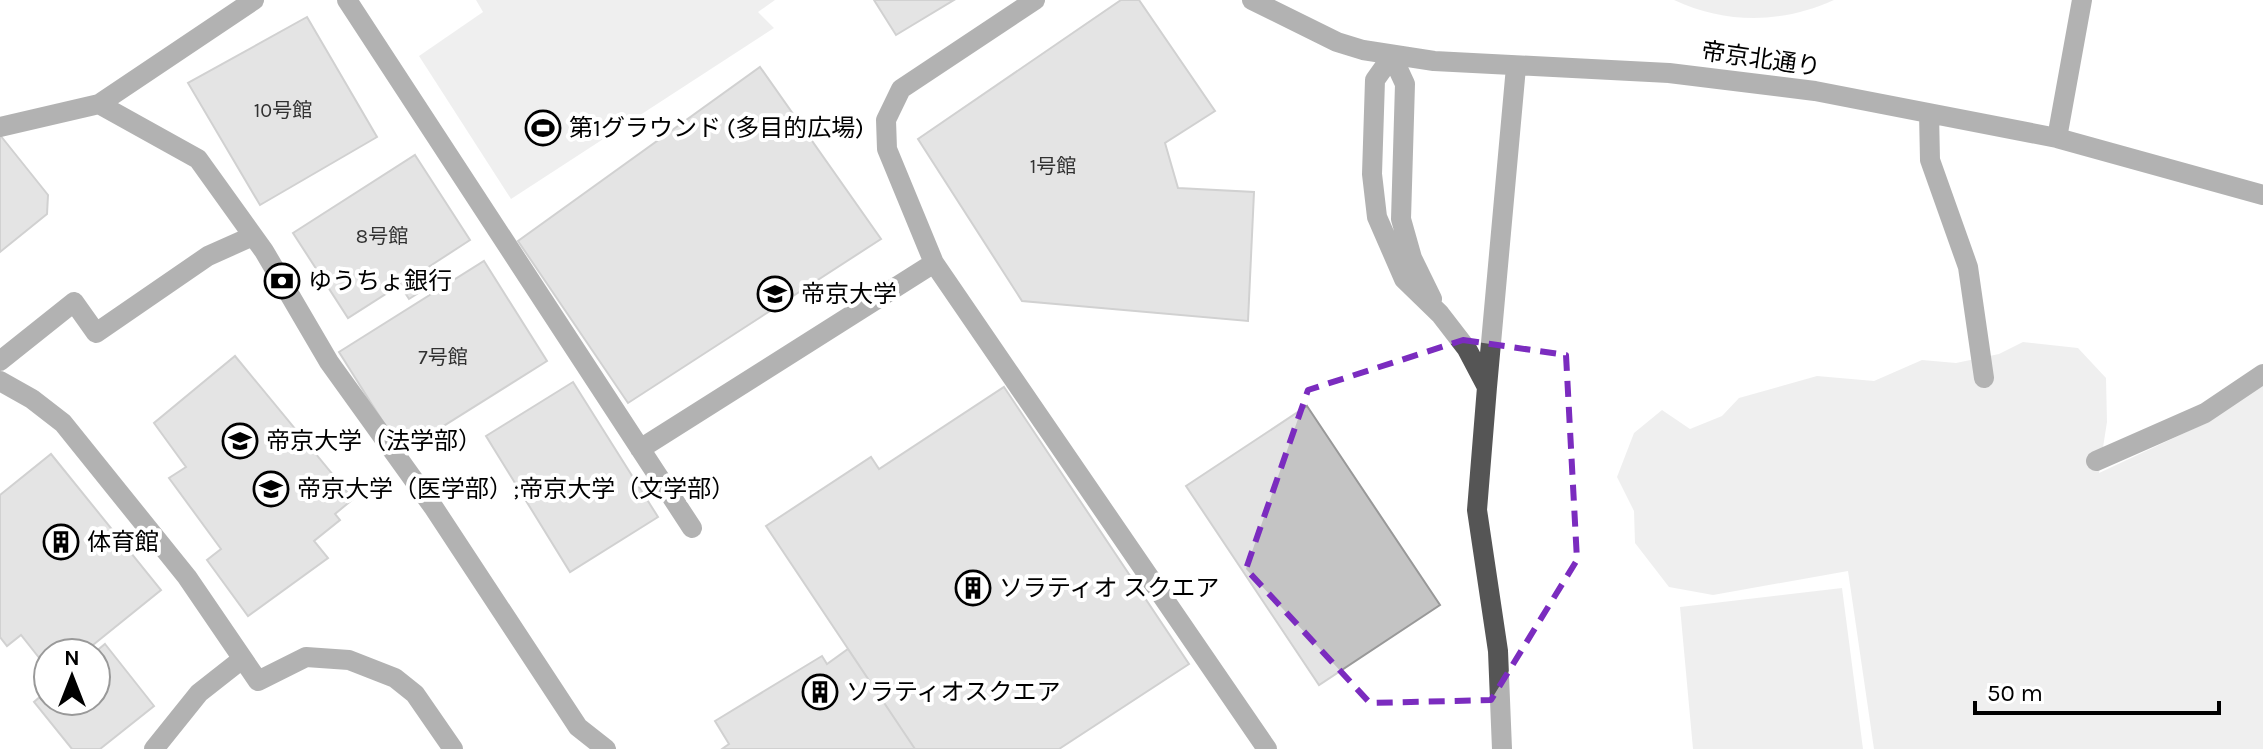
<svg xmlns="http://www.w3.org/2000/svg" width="2263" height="749" viewBox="0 0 2263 749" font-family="Karla,'Noto Sans JP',sans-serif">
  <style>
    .green { fill: #dcdcdc }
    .building { fill: #c4c4c4; stroke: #999; stroke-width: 2 }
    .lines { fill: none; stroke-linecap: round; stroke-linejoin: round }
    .minor { stroke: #555; stroke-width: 20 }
    .marked { fill: none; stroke: #7b2cbf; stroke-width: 6; stroke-dasharray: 16 10; stroke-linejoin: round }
    .labels { text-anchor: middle; stroke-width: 8; stroke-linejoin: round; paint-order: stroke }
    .number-label { font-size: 20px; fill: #313131 }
    .street-label { font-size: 24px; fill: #000; stroke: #fff }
    .poi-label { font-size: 24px; fill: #000; stroke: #fff; text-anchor: start }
  </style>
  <rect width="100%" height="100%" fill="#fff"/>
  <!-- green -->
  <path class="green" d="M 476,0 L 775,0 L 758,12 L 774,28 L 511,199 L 419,56 L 483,12 Z
    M 1674,0 L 1834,0 C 1781,24 1726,24 1674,0 Z
    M 2023,342 L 2078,348 L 2106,378 L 2107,422 L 2099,473 L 2210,421 L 2263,385 L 2263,749 L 1874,749 L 1848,571 L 1713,595 L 1669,587 L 1635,543 L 1634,511 L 1617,477 L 1634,433 L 1662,410 L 1690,429 L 1722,416 L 1739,398 L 1817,376 L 1874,381 L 1922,360 L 1956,363 L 1999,354 Z
    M 1842,588 L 1863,749 L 1693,749 L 1680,607 Z"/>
  <!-- building -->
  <path class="building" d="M 874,0 L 954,0 L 896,35 Z
    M 1121,0 L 1139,0 L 1215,111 L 1165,143 L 1178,188 L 1254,192 L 1248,321 L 1022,301 L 918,139 Z
    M 307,17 L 377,137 L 260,205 L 188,83 Z
    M 760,67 L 881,239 L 628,403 L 518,241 Z
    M 0,135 L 48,195 L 47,214 L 0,252 Z
    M 415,155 L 470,240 L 427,268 L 436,282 L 409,299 L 400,285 L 348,318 L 293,233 Z
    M 484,261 L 547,361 L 402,452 L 339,352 Z
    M 235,356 L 353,499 L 335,514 L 340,520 L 314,541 L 328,558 L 248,616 L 207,560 L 221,549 L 169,478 L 186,467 L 154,423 Z
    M 573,382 L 658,517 L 570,572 L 486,436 Z
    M 1004,387 L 1189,664 L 1059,749 L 915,749 L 766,526 L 871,457 L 879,469 Z
    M 1307,406 L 1440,605 L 1319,685 L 1186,486 Z
    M 51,454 L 161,590 L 83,653 L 48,653 L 48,669 L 21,635 L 7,646 L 0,637 L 0,495 Z
    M 105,644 L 154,706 L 100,749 L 72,749 L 34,702 L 48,690 L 48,701 L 96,701 L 94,653 Z
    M 848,649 L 915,749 L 722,749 L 729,744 L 715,721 L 822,656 L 827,664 Z"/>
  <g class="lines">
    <!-- minor -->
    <path class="minor" d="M 254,0 L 99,104 L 198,159 L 264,251 L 329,362 L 434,508 L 578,727 L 606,749
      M 347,0 L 692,528
      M 1252,0 L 1337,42 L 1363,50 L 1434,61 L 1669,73 L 1815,91 L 2057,138 L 2263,195
      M 1392,56 L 1375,80 L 1372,174 L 1377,217 L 1404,279 L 1440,314 L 1467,349 L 1487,387 L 1477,510 L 1498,651 L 1502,749
      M 1392,56 L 1405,84 L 1401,219 L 1412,258 L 1432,299
      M 1929,113 L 1930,160 L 1968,267 L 1984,378
      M 0,127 L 99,104
      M 2057,138 L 2082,0
      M 934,263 L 1267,749
      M 0,361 L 74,302 L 96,333 L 208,256 L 253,236
      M 0,381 L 32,399 L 63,423 L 187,577 L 258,681 L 306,657 L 349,660 L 395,678 L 415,694 L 453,749
      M 1487,387 L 1516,67
      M 640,449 L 934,263 L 887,149 L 886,120 L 901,89 L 1035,0
      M 2096,461 L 2205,413 L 2263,374
      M 154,749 L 199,693 L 241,660"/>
  </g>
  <!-- marked area -->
  <path d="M0 0H2263V749H0ZM 1463,340 L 1566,355 L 1577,560 L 1491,700 L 1370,703 L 1246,569 L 1308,390 Z" fill="#fff" fill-opacity=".55" fill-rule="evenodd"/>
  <path class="marked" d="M 1463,340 L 1566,355 L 1577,560 L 1491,700 L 1370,703 L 1246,569 L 1308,390 Z"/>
  <!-- icons -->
  <defs>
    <g id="stadium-ring" transform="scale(1.8)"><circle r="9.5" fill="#fff" stroke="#000" stroke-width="1.5"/><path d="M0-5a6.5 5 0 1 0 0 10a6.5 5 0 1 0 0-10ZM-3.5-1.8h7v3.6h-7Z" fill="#000"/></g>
    <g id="bank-ring" transform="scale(1.8)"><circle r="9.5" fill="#fff" stroke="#000" stroke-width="1.5"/><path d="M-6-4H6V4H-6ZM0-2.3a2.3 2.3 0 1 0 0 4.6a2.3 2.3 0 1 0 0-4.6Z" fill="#000"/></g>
    <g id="university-ring" transform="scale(1.8)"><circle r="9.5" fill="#fff" stroke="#000" stroke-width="1.5"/><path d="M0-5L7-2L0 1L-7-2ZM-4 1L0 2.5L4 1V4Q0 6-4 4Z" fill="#000"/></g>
    <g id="building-ring" transform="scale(1.8)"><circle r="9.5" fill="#fff" stroke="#000" stroke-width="1.5"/><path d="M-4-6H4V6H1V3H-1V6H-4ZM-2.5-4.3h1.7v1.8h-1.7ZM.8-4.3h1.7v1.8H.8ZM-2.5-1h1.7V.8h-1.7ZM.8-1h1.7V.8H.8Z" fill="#000"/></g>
  </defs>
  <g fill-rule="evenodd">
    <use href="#stadium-ring" x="543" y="128"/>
    <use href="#bank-ring" x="282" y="281"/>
    <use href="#university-ring" x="775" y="294"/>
    <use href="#university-ring" x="240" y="441"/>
    <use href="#university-ring" x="271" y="489"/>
    <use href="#building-ring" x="61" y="542"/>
    <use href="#building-ring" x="973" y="588"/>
    <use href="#building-ring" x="820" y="692"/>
  </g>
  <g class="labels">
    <!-- number labels -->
    <g class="number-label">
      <text x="283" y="117">10号館</text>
      <text x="1053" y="173">1号館</text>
      <text x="382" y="243">8号館</text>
      <text x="443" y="364">7号館</text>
    </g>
    <!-- street labels -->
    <g class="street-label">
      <text transform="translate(1761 59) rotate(8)" y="8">帝京北通り</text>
    </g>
    <!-- poi labels -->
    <g class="poi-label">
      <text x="569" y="136">第1グラウンド (多目的広場)</text>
      <text x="308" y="289">ゆうちょ銀行</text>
      <text x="801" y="302">帝京大学</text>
      <text x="266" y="449">帝京大学（法学部）</text>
      <text x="297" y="497">帝京大学（医学部）;帝京大学（文学部）</text>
      <text x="87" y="550">体育館</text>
      <text x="999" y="596">ソラティオ スクエア</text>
      <text x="846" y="700">ソラティオスクエア</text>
    </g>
  </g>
  <!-- north arrow -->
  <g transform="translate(72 677)"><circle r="38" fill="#ffffff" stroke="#999999" stroke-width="2"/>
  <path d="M0-6L14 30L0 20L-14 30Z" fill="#000000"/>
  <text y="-12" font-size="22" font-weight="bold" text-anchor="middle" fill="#000000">N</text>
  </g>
  <!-- scale -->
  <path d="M1975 701v12h244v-12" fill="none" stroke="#000000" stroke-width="4"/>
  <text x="1987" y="701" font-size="24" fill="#000000" stroke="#ffffff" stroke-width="6" paint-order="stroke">50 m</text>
</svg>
